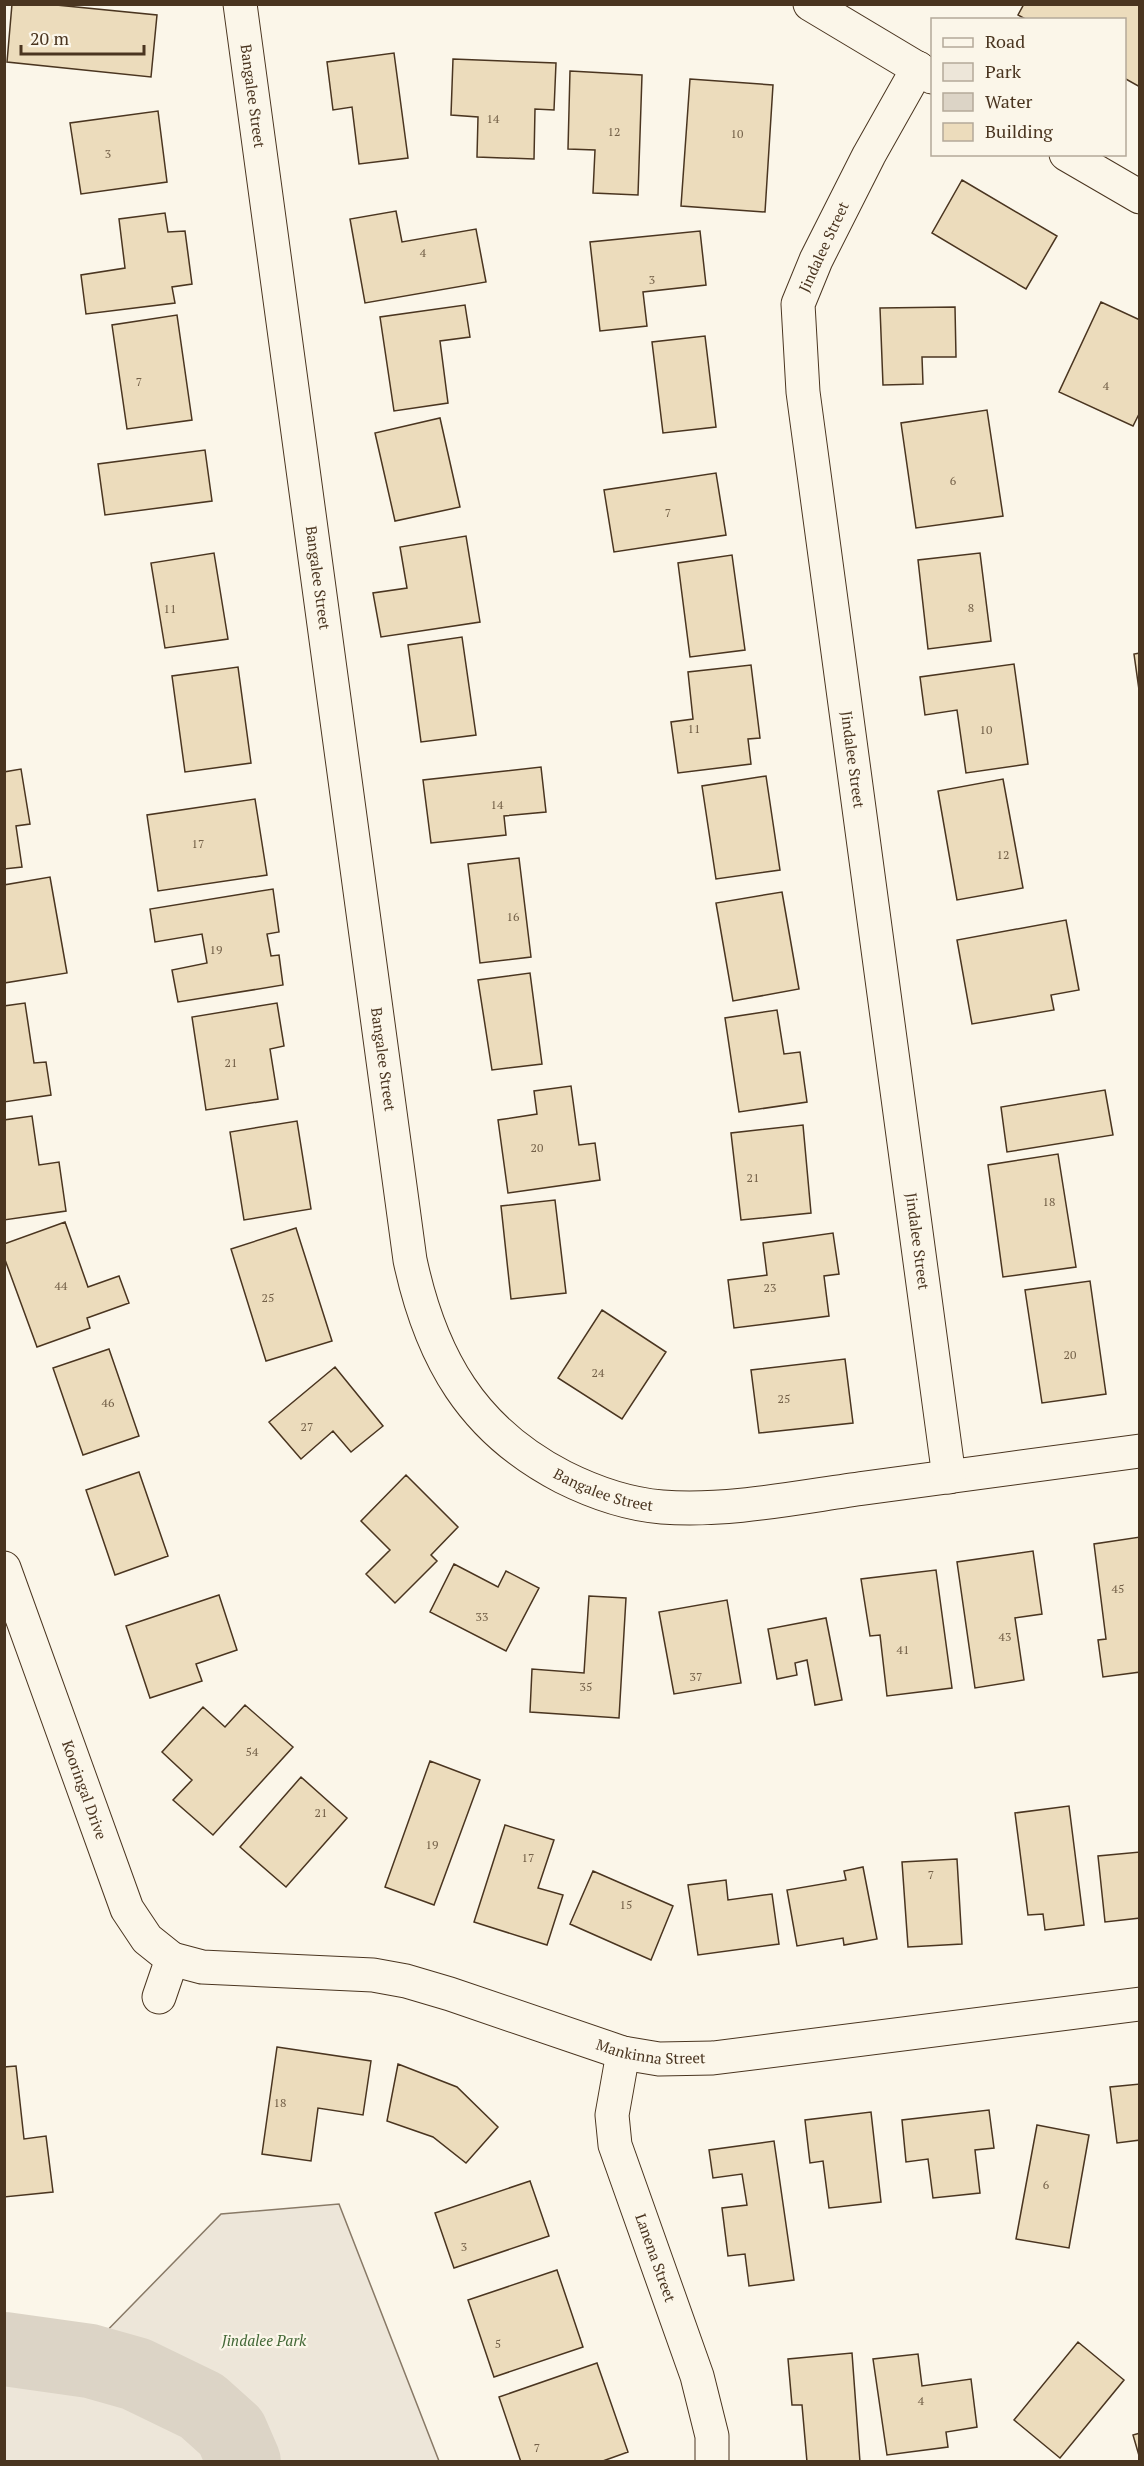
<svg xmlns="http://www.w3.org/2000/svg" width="1144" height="2466" viewBox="0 0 1144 2466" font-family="'PT Serif',serif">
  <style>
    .green { fill: #ede6d9; stroke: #887966; stroke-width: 1.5 }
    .water { fill: #dcd4c6; stroke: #887966; stroke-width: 1.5 }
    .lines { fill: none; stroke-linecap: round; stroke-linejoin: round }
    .river { stroke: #dcd4c6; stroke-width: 74 }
    .building { fill: #ecdcbc; stroke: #4a3520; stroke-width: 1.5 }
    .minor-casing { stroke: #4a3520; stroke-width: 35 }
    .minor { stroke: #fbf6e9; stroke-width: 33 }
    .labels { text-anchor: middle; stroke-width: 4.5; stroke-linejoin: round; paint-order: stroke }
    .number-label { font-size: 12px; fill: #725f47 }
    .street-label { font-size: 15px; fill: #4a3520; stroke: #fbf6e9 }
    .park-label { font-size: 15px; font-style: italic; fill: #436837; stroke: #fbf6e9 }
  </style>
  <rect width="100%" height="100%" fill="#fbf6e9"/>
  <!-- green -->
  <path class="green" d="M 339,2204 L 439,2461 L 5,2461 L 4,2330 L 93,2345 L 221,2214 Z"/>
  <!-- water -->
  <path class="water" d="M 5,2334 L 93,2345 L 147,2366 L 202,2406 L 137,2384 L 55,2369 L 5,2363 Z"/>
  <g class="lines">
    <!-- river -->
    <path class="river" d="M 4,2349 L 90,2361 L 136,2374 L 202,2406 L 231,2432 L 244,2462"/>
  </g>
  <!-- building -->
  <path class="building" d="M 12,4 L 46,4 L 157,15 L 151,77 L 7,62 Z
    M 1024,4 L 1140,4 L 1140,87 L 1124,78 L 1124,20 L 1027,20 L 1018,15 Z
    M 394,53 L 408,158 L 359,164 L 352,107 L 333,110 L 327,62 Z
    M 453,59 L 556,63 L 554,110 L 535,109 L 534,159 L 477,157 L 478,117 L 451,115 Z
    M 570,71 L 642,75 L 638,195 L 593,193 L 595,150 L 568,149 Z
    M 690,79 L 773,85 L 765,212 L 681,206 Z
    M 158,111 L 167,182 L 81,194 L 70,123 Z
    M 962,180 L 1057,236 L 1026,289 L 932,233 Z
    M 396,211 L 402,242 L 476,229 L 486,282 L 365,303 L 350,219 Z
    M 165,213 L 168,232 L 185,231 L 192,284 L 172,287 L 175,303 L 86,314 L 81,275 L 125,268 L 119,219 Z
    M 700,231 L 706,285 L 643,292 L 647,326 L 600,331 L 590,242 Z
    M 1101,302 L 1140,320 L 1140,412 L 1133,426 L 1059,392 Z
    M 465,305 L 470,337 L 440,341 L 448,403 L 394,411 L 380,317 Z
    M 955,307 L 956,357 L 922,357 L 923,384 L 883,385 L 880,308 Z
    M 177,315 L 192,420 L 127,429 L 112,325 Z
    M 705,336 L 716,427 L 663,433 L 652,342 Z
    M 987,410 L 1003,516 L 916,528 L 901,423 Z
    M 440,418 L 460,507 L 395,521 L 375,433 Z
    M 205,450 L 212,501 L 105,515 L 98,464 Z
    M 716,473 L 726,535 L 614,552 L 604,490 Z
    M 466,536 L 480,622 L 381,637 L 373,593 L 407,588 L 400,547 Z
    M 214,553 L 228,639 L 165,648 L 151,563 Z
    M 980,553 L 991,641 L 928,649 L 918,560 Z
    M 732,555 L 745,650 L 690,657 L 678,563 Z
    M 462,637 L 476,735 L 421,742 L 408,645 Z
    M 1140,653 L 1140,697 L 1134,654 Z
    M 1014,664 L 1028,764 L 966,773 L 957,710 L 925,715 L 920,677 Z
    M 751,665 L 760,738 L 748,739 L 751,764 L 678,773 L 671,722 L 693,719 L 688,672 Z
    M 238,667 L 251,763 L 185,772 L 172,676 Z
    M 541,767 L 546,812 L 504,816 L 506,835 L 431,843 L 423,780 Z
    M 21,769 L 30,824 L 16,826 L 22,867 L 4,869 L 4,772 Z
    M 766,776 L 780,870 L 716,879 L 702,786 Z
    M 1003,779 L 1023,888 L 957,900 L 938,791 Z
    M 255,799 L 267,875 L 158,891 L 147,815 Z
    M 519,858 L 531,957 L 480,963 L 468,864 Z
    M 50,877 L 67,973 L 4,983 L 4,885 Z
    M 273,889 L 279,932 L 267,934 L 271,956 L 279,955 L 283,985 L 178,1002 L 172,970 L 207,963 L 202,934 L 155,942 L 150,909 Z
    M 782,892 L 799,989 L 733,1001 L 716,903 Z
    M 1066,920 L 1079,990 L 1051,995 L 1054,1010 L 972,1024 L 957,940 Z
    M 530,973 L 542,1064 L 492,1070 L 478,980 Z
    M 25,1003 L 34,1063 L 46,1062 L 51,1095 L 4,1102 L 4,1006 Z
    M 277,1003 L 284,1046 L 270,1049 L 278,1099 L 206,1110 L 192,1017 Z
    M 777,1010 L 784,1054 L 800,1052 L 807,1102 L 739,1112 L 725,1018 Z
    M 571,1086 L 579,1145 L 595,1143 L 600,1180 L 508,1193 L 498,1120 L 537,1114 L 534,1091 Z
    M 1105,1090 L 1113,1135 L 1007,1152 L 1001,1107 Z
    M 32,1116 L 39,1165 L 59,1162 L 66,1211 L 4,1220 L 4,1120 Z
    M 297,1121 L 311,1209 L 244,1220 L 230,1132 Z
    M 803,1125 L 811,1213 L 741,1220 L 731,1133 Z
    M 1058,1154 L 1076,1267 L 1003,1277 L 988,1165 Z
    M 555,1200 L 566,1293 L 511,1299 L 501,1206 Z
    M 65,1222 L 88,1287 L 119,1276 L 129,1303 L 87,1318 L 90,1328 L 37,1347 L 4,1257 L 4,1244 Z
    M 296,1228 L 332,1341 L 266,1361 L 231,1249 Z
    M 833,1233 L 839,1274 L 824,1276 L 829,1316 L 734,1328 L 728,1280 L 767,1275 L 763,1243 Z
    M 1090,1281 L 1106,1394 L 1042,1403 L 1025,1290 Z
    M 602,1310 L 666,1352 L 622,1419 L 558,1378 Z
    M 109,1349 L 139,1436 L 83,1455 L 53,1368 Z
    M 845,1359 L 853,1423 L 759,1433 L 751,1370 Z
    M 335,1367 L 383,1426 L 351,1452 L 333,1431 L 301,1459 L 269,1422 Z
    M 139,1472 L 168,1556 L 115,1575 L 86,1490 Z
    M 406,1475 L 458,1527 L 431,1555 L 437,1561 L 395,1603 L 366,1574 L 390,1550 L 361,1521 Z
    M 1140,1537 L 1140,1672 L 1103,1677 L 1098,1640 L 1106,1639 L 1094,1544 Z
    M 1033,1551 L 1042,1614 L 1015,1618 L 1024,1680 L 975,1688 L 957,1562 Z
    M 454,1564 L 498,1587 L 506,1571 L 539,1588 L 506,1651 L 430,1612 Z
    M 936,1570 L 952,1688 L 887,1696 L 880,1635 L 870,1636 L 861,1579 Z
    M 219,1595 L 237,1650 L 196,1664 L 202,1681 L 150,1698 L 126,1626 Z
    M 589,1596 L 626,1598 L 619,1718 L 530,1712 L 532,1669 L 584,1673 Z
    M 727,1600 L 741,1683 L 674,1694 L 659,1612 Z
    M 826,1618 L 842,1700 L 815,1705 L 807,1660 L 795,1663 L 797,1675 L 777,1679 L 768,1629 Z
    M 245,1705 L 293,1747 L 213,1835 L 173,1800 L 192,1780 L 162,1752 L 203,1707 L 225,1727 Z
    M 430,1761 L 480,1780 L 434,1905 L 385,1887 Z
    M 301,1777 L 347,1818 L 286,1887 L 240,1847 Z
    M 1069,1806 L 1084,1925 L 1045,1930 L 1043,1914 L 1028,1915 L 1015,1813 Z
    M 505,1825 L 554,1840 L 538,1888 L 563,1895 L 547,1945 L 474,1922 Z
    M 1140,1852 L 1140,1918 L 1105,1922 L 1098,1856 Z
    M 957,1859 L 962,1944 L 908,1947 L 902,1862 Z
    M 863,1867 L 877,1939 L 844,1945 L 843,1938 L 797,1946 L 787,1890 L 846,1880 L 844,1871 Z
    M 593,1871 L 673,1906 L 651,1960 L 570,1924 Z
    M 726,1880 L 728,1900 L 772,1894 L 779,1944 L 698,1955 L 688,1885 Z
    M 277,2047 L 371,2061 L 363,2115 L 318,2108 L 311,2161 L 262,2154 Z
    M 398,2064 L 457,2087 L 498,2127 L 466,2163 L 433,2137 L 387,2121 Z
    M 16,2066 L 24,2139 L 46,2136 L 53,2192 L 4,2197 L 4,2067 Z
    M 1140,2084 L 1140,2140 L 1117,2143 L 1110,2087 Z
    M 989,2110 L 994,2148 L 975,2150 L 980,2193 L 933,2198 L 928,2159 L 906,2162 L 902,2120 Z
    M 871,2112 L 881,2202 L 829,2208 L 823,2161 L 810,2163 L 805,2120 Z
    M 1037,2125 L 1089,2135 L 1069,2248 L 1016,2239 Z
    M 774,2141 L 794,2280 L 749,2286 L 745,2254 L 728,2256 L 722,2208 L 747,2205 L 742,2174 L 713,2178 L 709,2150 Z
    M 530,2181 L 549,2236 L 454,2268 L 435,2213 Z
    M 557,2270 L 583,2347 L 494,2377 L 468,2300 Z
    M 1078,2342 L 1124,2380 L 1060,2458 L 1014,2420 Z
    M 852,2353 L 860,2462 L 807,2462 L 802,2405 L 792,2405 L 788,2359 Z
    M 918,2354 L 922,2386 L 971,2379 L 977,2427 L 946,2432 L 948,2447 L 887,2455 L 873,2359 Z
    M 597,2363 L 628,2452 L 600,2462 L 521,2462 L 499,2397 Z
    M 1140,2433 L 1140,2459 L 1133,2435 Z"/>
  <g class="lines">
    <!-- minor casing -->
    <g class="minor-casing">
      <g id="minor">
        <path id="s1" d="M 240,4 L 410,1260 C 431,1358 472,1430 563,1477 C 595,1493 626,1504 662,1507 C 729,1512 799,1497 865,1488 C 957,1476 1048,1463 1140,1451"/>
        <path d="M 810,4 L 932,77"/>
        <path id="s2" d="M 918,68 L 869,155 L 816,260 L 798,304 L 803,392 L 949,1477"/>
        <path d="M 1066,154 L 1140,197"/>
        <path id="s3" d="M 4,1568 L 127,1909 L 147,1939 L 172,1959 L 159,1997"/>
        <path id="s4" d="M 172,1959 L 202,1967 L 373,1975 L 406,1981 L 450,1994 L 623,2053 L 659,2059 L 713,2058 L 1140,2004"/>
        <path id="s5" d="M 623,2053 L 612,2115 L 615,2145 L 697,2376 L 712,2436 L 712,2462"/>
      </g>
    </g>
    <!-- minor -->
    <use href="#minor" class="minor"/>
  </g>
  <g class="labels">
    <!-- number labels -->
    <g class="number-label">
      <text x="493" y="123">14</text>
      <text x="614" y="136">12</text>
      <text x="737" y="138">10</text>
      <text x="108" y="158">3</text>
      <text x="423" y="257">4</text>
      <text x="652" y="284">3</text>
      <text x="139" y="386">7</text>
      <text x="1106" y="390">4</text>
      <text x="953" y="485">6</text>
      <text x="668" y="517">7</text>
      <text x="971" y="612">8</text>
      <text x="170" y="613">11</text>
      <text x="694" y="733">11</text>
      <text x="986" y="734">10</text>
      <text x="497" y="809">14</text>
      <text x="198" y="848">17</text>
      <text x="1003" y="859">12</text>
      <text x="513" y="921">16</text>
      <text x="216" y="954">19</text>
      <text x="231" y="1067">21</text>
      <text x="537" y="1152">20</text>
      <text x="753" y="1182">21</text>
      <text x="1049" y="1206">18</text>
      <text x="61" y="1290">44</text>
      <text x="770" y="1292">23</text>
      <text x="268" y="1302">25</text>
      <text x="1070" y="1359">20</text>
      <text x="598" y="1377">24</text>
      <text x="784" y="1403">25</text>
      <text x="108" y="1407">46</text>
      <text x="307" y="1431">27</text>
      <text x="1118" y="1593">45</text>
      <text x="482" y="1621">33</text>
      <text x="1005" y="1641">43</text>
      <text x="903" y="1654">41</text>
      <text x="696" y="1681">37</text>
      <text x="586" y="1691">35</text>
      <text x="252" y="1756">54</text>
      <text x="321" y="1817">21</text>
      <text x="432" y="1849">19</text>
      <text x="528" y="1862">17</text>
      <text x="931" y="1879">7</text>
      <text x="626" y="1909">15</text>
      <text x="280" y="2107">18</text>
      <text x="1046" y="2189">6</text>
      <text x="464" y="2251">3</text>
      <text x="498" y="2348">5</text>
      <text x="921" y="2405">4</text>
      <text x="537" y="2452">7</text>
    </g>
    <!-- street labels -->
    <g class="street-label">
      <text dy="5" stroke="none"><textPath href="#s1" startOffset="93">Bangalee Street</textPath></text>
      <text transform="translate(824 247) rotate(-65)" y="5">Jindalee Street</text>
      <text dy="5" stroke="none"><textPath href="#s1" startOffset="579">Bangalee Street</textPath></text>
      <text dy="5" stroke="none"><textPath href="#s2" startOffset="724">Jindalee Street</textPath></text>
      <text dy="5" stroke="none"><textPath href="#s1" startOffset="1065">Bangalee Street</textPath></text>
      <text dy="5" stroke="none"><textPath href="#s2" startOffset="1210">Jindalee Street</textPath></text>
      <text dy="5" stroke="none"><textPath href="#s1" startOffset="1586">Bangalee Street</textPath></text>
      <text dy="5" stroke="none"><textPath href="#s3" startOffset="236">Kooringal Drive</textPath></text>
      <text dy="5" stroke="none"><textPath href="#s4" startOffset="492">Mankinna Street</textPath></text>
      <text dy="5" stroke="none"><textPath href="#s5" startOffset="213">Lanena Street</textPath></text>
    </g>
    <!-- park labels -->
    <g class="park-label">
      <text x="264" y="2346">Jindalee Park</text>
    </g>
  </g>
  <!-- border -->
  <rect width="1144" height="2466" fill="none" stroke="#4a3520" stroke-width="12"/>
  <!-- legend -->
  <rect x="931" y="18" width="195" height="138" fill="#fbf6e9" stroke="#b4a999" stroke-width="1.5"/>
  <rect x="943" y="38" width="30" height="9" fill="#fbf6e9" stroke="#b4a999" stroke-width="1.5"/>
  <text x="985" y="48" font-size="18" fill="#4a3520">Road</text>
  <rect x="943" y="63" width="30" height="18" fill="#ede6d9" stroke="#b4a999" stroke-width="1.5"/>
  <text x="985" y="78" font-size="18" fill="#4a3520">Park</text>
  <rect x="943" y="93" width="30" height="18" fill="#dcd4c6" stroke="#b4a999" stroke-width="1.5"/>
  <text x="985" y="108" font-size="18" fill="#4a3520">Water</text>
  <rect x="943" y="123" width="30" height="18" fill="#ecdcbc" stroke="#b4a999" stroke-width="1.5"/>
  <text x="985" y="138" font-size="18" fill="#4a3520">Building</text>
  <!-- scale -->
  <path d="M21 45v9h123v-9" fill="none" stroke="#4a3520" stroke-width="3"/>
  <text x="30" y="45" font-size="18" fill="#4a3520" stroke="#fbf6e9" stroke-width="4.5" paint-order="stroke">20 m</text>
</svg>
